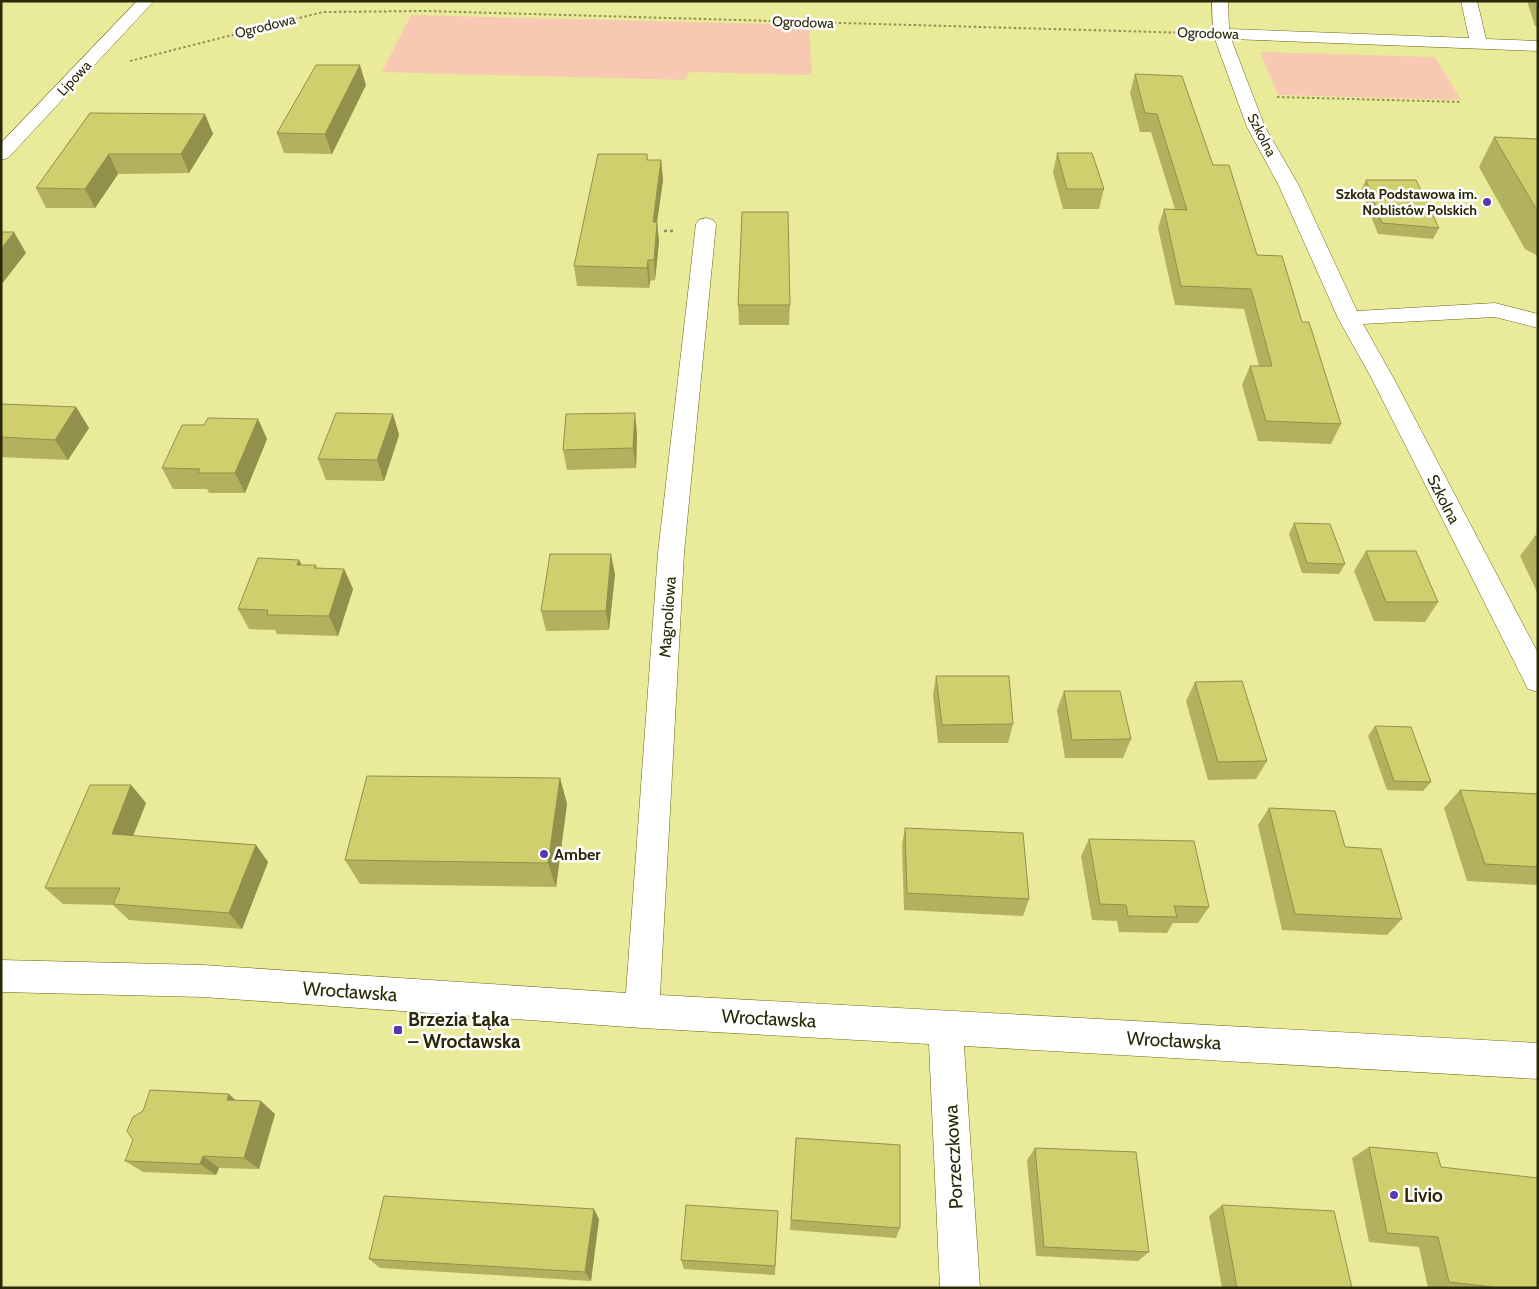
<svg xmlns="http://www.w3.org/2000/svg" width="1539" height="1289" viewBox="0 0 1539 1289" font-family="Cabin,sans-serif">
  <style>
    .green { fill: #f7c9b2 }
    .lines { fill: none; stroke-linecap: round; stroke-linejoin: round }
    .minor-casing { stroke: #686710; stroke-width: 1 }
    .path-far1 { stroke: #919156; stroke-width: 2; stroke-dasharray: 2.5 2.5; stroke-linecap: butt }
    .path { stroke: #919156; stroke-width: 2.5; stroke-dasharray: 3 3; stroke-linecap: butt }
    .minor { fill: #fff; fill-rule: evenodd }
    .wall { fill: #b2b25e }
    .shaded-wall { fill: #91914c }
    .building { fill: #cfcf6d; stroke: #91914c }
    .poi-dot { fill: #5839b1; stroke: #fff; stroke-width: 2 }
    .labels { text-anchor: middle; stroke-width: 5; stroke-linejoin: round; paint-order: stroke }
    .far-street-label { font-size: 14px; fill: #292907; stroke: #fff }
    .far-poi-label { font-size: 14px; font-weight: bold; fill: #292907; stroke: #fff; text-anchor: end }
    .street-label { font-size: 16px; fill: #292907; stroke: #fff }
    .poi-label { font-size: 16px; font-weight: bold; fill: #292907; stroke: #fff; text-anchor: start }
    .near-street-label { font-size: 19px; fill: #292907; stroke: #fff }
    .near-poi-label { font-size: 19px; font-weight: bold; fill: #292907; stroke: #fff; text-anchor: start }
  </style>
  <rect width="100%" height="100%" fill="#e9ea9a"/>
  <!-- green -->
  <path class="green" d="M 411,15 L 809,25 L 812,75 L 690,72 L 684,80 L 382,72 Z
    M 1260,52 L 1435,57 L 1461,100 L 1278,95 Z"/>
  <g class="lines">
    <!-- minor casing -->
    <g class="minor-casing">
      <path id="minor" d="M 137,1 L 154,1 L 8,158 L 1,160 L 1,143 Z
        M 1212,1 L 1228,1 L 1229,29 L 1469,38 L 1461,1 L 1477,1 L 1486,39 L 1538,41 L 1538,51 L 1231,39 L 1265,127 L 1299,186 L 1357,311 L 1495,303 L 1538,314 L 1538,328 L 1495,317 L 1363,324 L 1394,379 L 1538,653 L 1538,692 L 1528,689 L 1372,379 L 1338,318 L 1279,186 L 1247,127 L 1213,34 Z
        M 706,218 L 713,220 L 716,224 L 684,553 L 660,995 L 1538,1043 L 1538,1079 L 964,1046 L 980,1288 L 940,1288 L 929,1044 L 642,1028 L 203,997 L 1,992 L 1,960 L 203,965 L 626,993 L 658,553 L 696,224 L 699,220 Z"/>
    </g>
    <!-- path-far1 -->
    <path class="path-far1" d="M 130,61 L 323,12 L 426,11 L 1190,33
      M 1277,97 L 1462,102"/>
    <!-- path -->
    <path class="path" d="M 664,231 L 673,231"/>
    <!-- minor -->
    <use href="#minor" class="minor"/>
  </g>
  <!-- wall -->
  <path class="wall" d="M 1527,1 L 1538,1 L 1538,26 L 1535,26 Z
    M 1135,74 L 1213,165 L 1257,255 L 1302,322 L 1341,424 L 1331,444 L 1258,441 L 1242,385 L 1250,366 L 1259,366 L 1244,309 L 1175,305 L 1158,228 L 1164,209 L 1175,209 L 1151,132 L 1140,132 L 1130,93 Z
    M 366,85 L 332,154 L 284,153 L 277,133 Z
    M 90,113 L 205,114 L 213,134 L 189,173 L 118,174 L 95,208 L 46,208 L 36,188 Z
    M 1494,137 L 1538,139 L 1538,256 L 1525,249 L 1479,167 Z
    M 1057,153 L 1104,189 L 1099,209 L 1063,209 L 1053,173 Z
    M 647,154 L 648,160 L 661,160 L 663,180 L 657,222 L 659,242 L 655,280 L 650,281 L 649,288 L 577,286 L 574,266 Z
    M 1366,180 L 1439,228 L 1433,239 L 1378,234 L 1361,190 Z
    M 738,305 L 790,305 L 789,325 L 739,325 Z
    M 1,404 L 76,407 L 89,428 L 68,460 L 1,457 Z
    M 393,414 L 399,435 L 384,481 L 326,480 L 318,459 Z
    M 258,419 L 267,439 L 245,493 L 209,493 L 207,489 L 173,489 L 162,468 L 204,425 Z
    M 637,433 L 636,468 L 567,470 L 563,450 Z
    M 1294,523 L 1345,564 L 1339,574 L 1302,573 L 1289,534 Z
    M 1535,536 L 1538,536 L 1538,594 L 1520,556 Z
    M 1366,551 L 1438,602 L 1425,622 L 1374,621 L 1354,571 Z
    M 299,560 L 302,565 L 316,565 L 317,568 L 344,569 L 353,589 L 338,636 L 277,634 L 275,630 L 249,629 L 238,609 Z
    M 615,574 L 609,630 L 546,631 L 541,611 Z
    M 936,676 L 1013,724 L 1008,743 L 938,743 L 933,695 Z
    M 1195,682 L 1267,761 L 1256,779 L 1208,780 L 1186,701 Z
    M 1064,691 L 1131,739 L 1123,758 L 1065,758 L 1057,710 Z
    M 1375,726 L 1431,782 L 1423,791 L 1387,790 L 1368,736 Z
    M 560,778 L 567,804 L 556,887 L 360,884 L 345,860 Z
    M 131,785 L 146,803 L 133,836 L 256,845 L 268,862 L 242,929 L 129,920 L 113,905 L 63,904 L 45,888 Z
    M 1460,790 L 1538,794 L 1538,885 L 1467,881 L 1444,808 Z
    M 1269,808 L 1345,847 L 1402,919 L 1387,935 L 1282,930 L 1258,825 Z
    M 905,828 L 1029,899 L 1023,916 L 904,910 L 902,845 Z
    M 1089,839 L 1209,907 L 1198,923 L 1173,923 L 1167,933 L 1119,932 L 1117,921 L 1092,920 L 1081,856 Z
    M 236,1100 L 275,1114 L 259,1169 L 219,1168 L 216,1175 L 143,1172 L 125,1161 Z
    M 796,1138 L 900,1228 L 896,1238 L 790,1230 Z
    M 1369,1147 L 1441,1167 L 1538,1288 L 1428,1288 L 1419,1247 L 1369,1242 L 1352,1158 Z
    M 1035,1148 L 1149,1252 L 1138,1261 L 1036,1256 L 1027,1160 Z
    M 1222,1205 L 1352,1288 L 1222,1288 L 1209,1216 Z
    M 599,1219 L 591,1281 L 380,1268 L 369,1259 Z
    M 777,1221 L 775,1275 L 684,1269 L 681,1260 Z"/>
  <!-- shaded-wall -->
  <path class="shaded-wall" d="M 360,65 L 366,85 L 332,154 L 325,134 Z
    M 205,114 L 213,134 L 189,173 L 181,154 Z
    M 109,154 L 118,174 L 95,208 L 85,189 Z
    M 661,160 L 663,180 L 657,222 L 659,242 L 655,280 L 654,260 L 653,222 Z
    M 14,232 L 26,253 L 1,285 L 1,249 Z
    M 648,260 L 650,281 L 649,288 L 647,268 Z
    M 76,407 L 89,428 L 68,460 L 55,440 Z
    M 635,413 L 637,433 L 636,468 L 633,448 Z
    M 393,414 L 399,435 L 384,481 L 377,460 Z
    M 258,419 L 267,439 L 245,493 L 235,473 Z
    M 611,554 L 615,574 L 609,630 L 606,611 Z
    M 299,560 L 309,580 L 297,565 Z
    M 344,569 L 353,589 L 338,636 L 329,616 Z
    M 560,778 L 567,804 L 556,887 L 548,863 Z
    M 131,785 L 146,803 L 127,851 L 112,834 Z
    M 256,845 L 268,862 L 242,929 L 229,913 Z
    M 229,1094 L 243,1107 L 227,1100 Z
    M 261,1101 L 275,1114 L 259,1169 L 244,1158 Z
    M 203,1156 L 219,1168 L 216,1175 L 200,1164 Z
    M 594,1209 L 599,1219 L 591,1281 L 585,1272 Z"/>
  <!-- building -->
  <path class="building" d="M 316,65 L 360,65 L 325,134 L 277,133 Z
    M 1135,74 L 1182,76 L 1213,165 L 1229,165 L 1257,255 L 1282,256 L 1302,322 L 1309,322 L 1341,424 L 1266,421 L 1250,366 L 1272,366 L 1251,289 L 1181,286 L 1164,209 L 1187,210 L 1157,114 L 1145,113 Z
    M 90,113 L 205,114 L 181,154 L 109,154 L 85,189 L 36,188 Z
    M 1494,137 L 1538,139 L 1538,212 Z
    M 1057,153 L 1092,153 L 1104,189 L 1067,189 Z
    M 598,154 L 647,154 L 647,160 L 661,160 L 653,222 L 657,222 L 654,260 L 648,260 L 647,268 L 574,266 Z
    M 1366,180 L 1416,180 L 1439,228 L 1382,223 Z
    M 742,212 L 788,212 L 790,305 L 738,305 Z
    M 1,232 L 14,232 L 1,249 Z
    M 1,404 L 76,407 L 55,440 L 1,437 Z
    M 336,413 L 393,414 L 377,460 L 318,459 Z
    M 635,413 L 633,448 L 563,450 L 566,414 Z
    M 208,418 L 258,419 L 235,473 L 198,473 L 200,469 L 162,468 L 182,425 L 204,425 Z
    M 1294,523 L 1330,524 L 1345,564 L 1307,563 Z
    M 1535,536 L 1538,536 L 1538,542 Z
    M 1366,551 L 1416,551 L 1438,602 L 1386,602 Z
    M 550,554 L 611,554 L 606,611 L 541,611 Z
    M 258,558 L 299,560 L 297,565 L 316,565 L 314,568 L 344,569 L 329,616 L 267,615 L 268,610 L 238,609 Z
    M 936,676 L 1009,676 L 1013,724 L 942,725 Z
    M 1242,681 L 1267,761 L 1218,762 L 1195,682 Z
    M 1064,691 L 1120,691 L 1131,739 L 1072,740 Z
    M 1375,726 L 1411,727 L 1431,782 L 1394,781 Z
    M 367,776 L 560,778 L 548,863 L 345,860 Z
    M 90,785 L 131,785 L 112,834 L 256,845 L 229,913 L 113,904 L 120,888 L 45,888 Z
    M 1460,790 L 1538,794 L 1538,867 L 1485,864 Z
    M 1269,808 L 1335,811 L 1345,847 L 1381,849 L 1402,919 L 1295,914 Z
    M 905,828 L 1023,833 L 1029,899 L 907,893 Z
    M 1089,839 L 1194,841 L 1209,907 L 1174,906 L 1177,917 L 1128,916 L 1126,905 L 1100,904 Z
    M 150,1090 L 229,1094 L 227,1100 L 261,1101 L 244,1158 L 203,1156 L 200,1164 L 125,1161 L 133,1140 L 127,1131 L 133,1117 L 143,1111 Z
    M 796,1138 L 900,1145 L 900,1228 L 791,1220 Z
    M 1369,1147 L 1437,1153 L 1441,1167 L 1538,1178 L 1538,1288 L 1501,1288 L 1449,1282 L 1438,1237 L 1387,1233 Z
    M 1035,1148 L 1136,1152 L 1149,1252 L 1044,1247 Z
    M 384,1196 L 594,1209 L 585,1272 L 369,1259 Z
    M 686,1205 L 778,1211 L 775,1266 L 681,1260 Z
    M 1222,1205 L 1334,1211 L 1352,1288 L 1237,1288 Z"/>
  <!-- markers -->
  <g class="poi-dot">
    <circle cx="1487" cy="202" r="5"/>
    <circle cx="544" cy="854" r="5"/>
    <rect x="393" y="1025" width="10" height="10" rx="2.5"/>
    <circle cx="1394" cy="1195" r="5"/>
  </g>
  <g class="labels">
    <!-- far-street labels -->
    <g class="far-street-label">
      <text transform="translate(803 22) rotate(2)" y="5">Ogrodowa</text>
      <text transform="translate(265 26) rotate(-14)" y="5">Ogrodowa</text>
      <text transform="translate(1208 33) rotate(2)" y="5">Ogrodowa</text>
      <text transform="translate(74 78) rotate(-47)" y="5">Lipowa</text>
      <text transform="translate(1262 135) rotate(63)" y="5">Szkolna</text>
    </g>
    <!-- far-poi labels -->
    <g class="far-poi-label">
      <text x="1477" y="199">Szkoła Podstawowa im.<tspan x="1477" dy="16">Noblistów Polskich</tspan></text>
    </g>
    <!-- street labels -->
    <g class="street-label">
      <text transform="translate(1444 499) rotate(63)" y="6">Szkolna</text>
      <text transform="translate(667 617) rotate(-86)" y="6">Magnoliowa</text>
    </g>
    <!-- poi labels -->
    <g class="poi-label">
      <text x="554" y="860">Amber</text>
    </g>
    <!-- near-street labels -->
    <g class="near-street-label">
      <text transform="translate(350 991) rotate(4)" y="7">Wrocławska</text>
      <text transform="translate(769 1018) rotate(3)" y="7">Wrocławska</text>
      <text transform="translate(1174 1040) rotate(3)" y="7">Wrocławska</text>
      <text transform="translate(953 1157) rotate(-93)" y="7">Porzeczkowa</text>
    </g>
    <!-- near-poi labels -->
    <g class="near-poi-label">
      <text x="408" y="1026">Brzezia Łąka<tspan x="408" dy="22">– Wrocławska</tspan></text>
      <text x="1404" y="1202">Livio</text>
    </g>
  </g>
  <!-- border -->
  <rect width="1539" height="1289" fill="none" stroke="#292907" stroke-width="5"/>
</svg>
